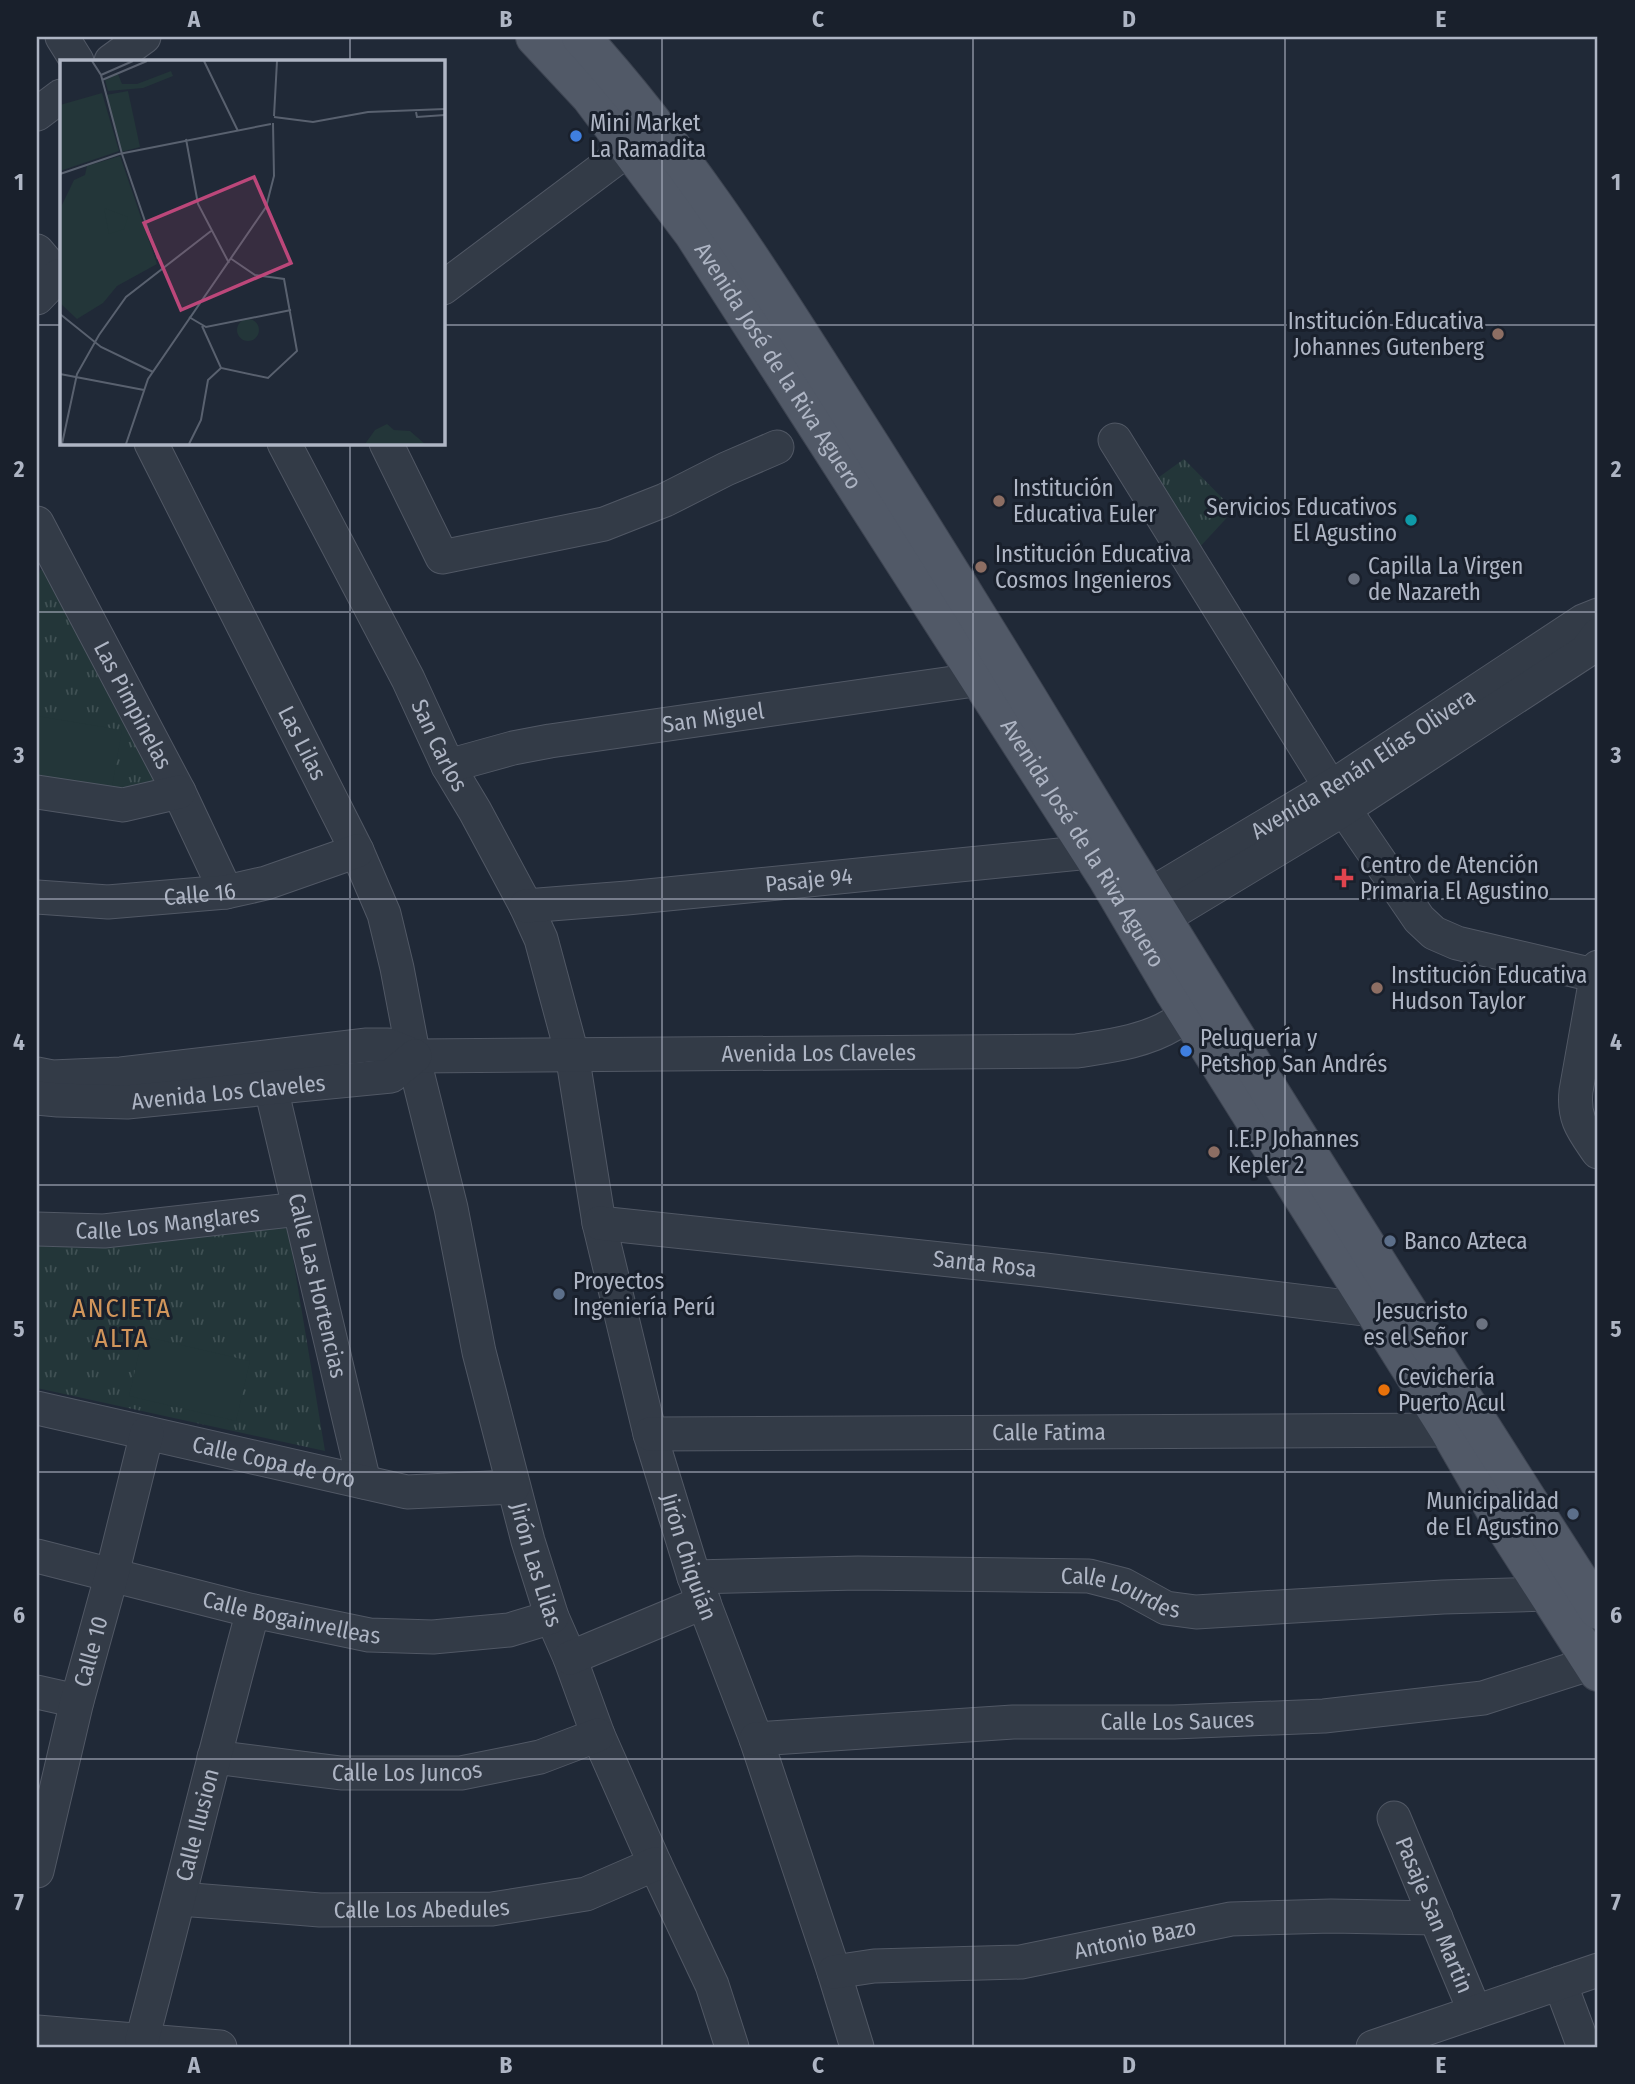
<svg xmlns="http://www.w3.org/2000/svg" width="1635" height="2084" viewBox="0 0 1635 2084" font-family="'Fira Sans Condensed',sans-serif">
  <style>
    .park { fill: url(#park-tufts) }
    .pitch { fill: #233639 }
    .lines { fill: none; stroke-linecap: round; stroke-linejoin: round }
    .minor-casing { stroke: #515865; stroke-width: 35 }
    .major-casing { stroke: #3d4451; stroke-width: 40 }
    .minor { stroke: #333b47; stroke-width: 33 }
    .major { stroke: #515967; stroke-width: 38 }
    .grid { fill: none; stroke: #aeb5c4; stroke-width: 2; stroke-opacity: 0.55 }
    .shop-dot { fill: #3f7fe0; stroke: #19202c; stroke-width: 2.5 }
    .education-dot { fill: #8d6e63; stroke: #19202c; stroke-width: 2.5 }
    .culture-dot { fill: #0f9aa8; stroke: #19202c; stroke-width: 2.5 }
    .worship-dot { fill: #6b7280; stroke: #19202c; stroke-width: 2.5 }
    .health-dot { fill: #e0444e; stroke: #19202c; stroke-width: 2.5 }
    .service-dot { fill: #5c6f8a; stroke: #19202c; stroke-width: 2.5 }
    .food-dot { fill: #e8710a; stroke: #19202c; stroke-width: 2.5 }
    .labels { text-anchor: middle; stroke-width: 6; stroke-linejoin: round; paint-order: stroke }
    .poi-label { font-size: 23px; fill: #aeb5c4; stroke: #19202c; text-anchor: start }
    .street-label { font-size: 23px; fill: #aeb5c4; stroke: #19202c }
    .quarter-label { font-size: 26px; letter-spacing: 2px; fill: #d1955b; stroke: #19202c }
    .inset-road { fill: none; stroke: #59616f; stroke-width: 2 }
    .view { fill: #bc477a; fill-opacity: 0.15; stroke: #bc477a; stroke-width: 3.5 }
    .inset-edge { fill: none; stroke: #aeb5c4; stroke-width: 3.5 }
    .neatline { fill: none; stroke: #aeb5c4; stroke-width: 2.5 }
    .grid-label { font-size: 23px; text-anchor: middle; font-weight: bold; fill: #aeb5c4 }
  </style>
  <defs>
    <pattern id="park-tufts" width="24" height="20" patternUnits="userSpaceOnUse" patternTransform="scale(1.75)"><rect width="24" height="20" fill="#233639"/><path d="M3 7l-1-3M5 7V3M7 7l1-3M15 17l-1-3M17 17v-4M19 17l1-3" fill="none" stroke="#405154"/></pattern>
  </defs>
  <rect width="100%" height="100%" fill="#202937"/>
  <!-- park -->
  <path class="park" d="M 1184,459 L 1234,510 L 1197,550 L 1155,480 Z
    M 48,569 L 159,786 L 112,792 L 37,782 L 37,583 L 40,570 Z
    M 288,1228 L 325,1451 L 37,1388 L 37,1237 L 78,1241 Z"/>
  <!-- pitch -->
  <path class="pitch" d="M 37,716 L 122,730 L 112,787 L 37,775 Z
    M 143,1336 L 250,1361 L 236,1421 L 129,1396 Z"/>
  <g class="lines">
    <!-- minor casing -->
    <g class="minor-casing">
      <g id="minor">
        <path d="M 62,37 L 77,61"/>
        <path d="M 111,61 L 144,37"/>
        <path d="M 37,114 L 61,96"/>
        <path d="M 37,251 L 61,279"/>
        <path d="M 443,288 L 630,148"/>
        <path d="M 37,298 L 58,276"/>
        <path d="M 1115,440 L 1344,809 L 1419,919 L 1434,933 L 1457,943 L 1598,976"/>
        <path id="s1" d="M 151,443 L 357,851 L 384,914 L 397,968 L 416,1068 L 451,1208 L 479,1352 L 528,1541 L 552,1617 L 570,1658 L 598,1735 L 655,1864 L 712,1985 L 732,2047"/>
        <path id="s2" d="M 284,443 L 408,679 L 448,766 L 475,811 L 526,906 L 541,939 L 572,1054 L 599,1223 L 650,1434 L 694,1577 L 756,1739 L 834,1972 L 857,2047"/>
        <path d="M 386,443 L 442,557 L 604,524 L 665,500 L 726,469 L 777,447"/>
        <path id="s3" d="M 37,523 L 179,792 L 226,892"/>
        <path id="s4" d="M 448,766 L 513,748 L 550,741 L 981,679"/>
        <path d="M 37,792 L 123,805 L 179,792"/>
        <path id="s5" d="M 37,897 L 108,902 L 226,892 L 266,883 L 357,851"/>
        <path id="s6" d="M 526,906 L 627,898 L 1090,852"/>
        <path id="s7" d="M 1126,909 L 1342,780 L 1583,621 L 1598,615"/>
        <path d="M 1140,932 L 1344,809 L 1586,651 L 1598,635"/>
        <path d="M 1598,967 L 1576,1091 C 1573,1119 1583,1130 1598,1152"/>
        <path id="s8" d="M 37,1074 L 52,1077 L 121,1074 L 367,1045 L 388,1045 L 415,1056 L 1077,1051 C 1108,1046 1144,1042 1172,1025 C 1184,1018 1196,1008 1208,1000"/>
        <path id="s9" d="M 271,1088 L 364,1482"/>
        <path id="s10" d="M 37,1098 L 58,1100 L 127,1102 L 391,1076 L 415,1056"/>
        <path id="s11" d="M 599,1223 L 1045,1270 L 1372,1310"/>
        <path id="s12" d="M 37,1229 L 104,1231 L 299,1209"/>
        <path id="s13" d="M 37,1408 L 407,1492 L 513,1487"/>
        <path id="s14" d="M 650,1434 L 1449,1430"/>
        <path id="s15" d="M 37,1556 L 253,1611 L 369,1635 L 433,1637 L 509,1630 L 552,1617"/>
        <path id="s16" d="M 694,1577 L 858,1573 L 1089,1576 L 1124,1585 L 1166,1608 L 1196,1612 L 1443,1597 L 1548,1594"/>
        <path d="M 570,1658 L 704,1602"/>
        <path d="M 37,1692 L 77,1701"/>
        <path id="s17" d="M 756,1739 L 1013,1722 L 1174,1722 L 1324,1716 L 1483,1698 L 1592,1663"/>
        <path id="s18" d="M 214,1757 L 341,1773 L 461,1773 L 540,1757 L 598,1735"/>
        <path id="s19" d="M 1394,1818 L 1475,2012"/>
        <path id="s20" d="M 37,1871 L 77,1701 L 112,1574 L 147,1433"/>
        <path id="s21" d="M 180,1899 L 320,1910 L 492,1909 L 586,1894 L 655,1864"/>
        <path id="s22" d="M 834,1972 L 874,1966 L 1021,1962 L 1231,1919 L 1331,1916 L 1436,1918"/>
        <path d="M 1560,1983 L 1584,2047"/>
        <path d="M 37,2032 L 220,2047"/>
        <path id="s23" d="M 142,2040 C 180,1897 214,1753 253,1611"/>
        <path d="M 1373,2047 L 1598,1970"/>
      </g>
    </g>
    <!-- major casing -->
    <g class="major-casing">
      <g id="major">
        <path id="s24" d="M 535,37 L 590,96 L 693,233 L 1108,879 L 1175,993 L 1449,1430 L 1505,1527 L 1598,1672"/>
        <path d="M 581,37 C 675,140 755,263 829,380 C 907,502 983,624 1058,748 C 1234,1038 1415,1324 1598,1610"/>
      </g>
    </g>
    <!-- minor -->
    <use href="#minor" class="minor"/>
    <!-- major -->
    <use href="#major" class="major"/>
  </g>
  <!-- grid -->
  <path class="grid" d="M 350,37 L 350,61M 662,37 L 662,2047M 973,37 L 973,2047M 1285,37 L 1285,2047M 37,325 L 61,325M 443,325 L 1598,325M 350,443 L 350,2047M 37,612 L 1598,612M 37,899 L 1598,899M 37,1185 L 1598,1185M 37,1472 L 1598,1472M 37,1759 L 1598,1759"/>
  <!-- markers -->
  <g class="shop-dot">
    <circle cx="576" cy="136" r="7"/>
    <circle cx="1186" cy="1051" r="7"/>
  </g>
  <g class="education-dot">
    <circle cx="1498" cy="334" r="7"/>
    <circle cx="999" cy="501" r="7"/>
    <circle cx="981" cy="567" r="7"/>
    <circle cx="1377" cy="988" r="7"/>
    <circle cx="1214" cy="1152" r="7"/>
  </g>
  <circle class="culture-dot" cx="1411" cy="520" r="7"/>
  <g class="worship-dot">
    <circle cx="1354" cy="579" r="7"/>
    <circle cx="1482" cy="1324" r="7"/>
  </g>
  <path class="health-dot" d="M1340.5 867.5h7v7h7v7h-7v7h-7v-7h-7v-7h7z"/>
  <g class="service-dot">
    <circle cx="1390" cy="1241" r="7"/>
    <circle cx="559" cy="1294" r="7"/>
    <circle cx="1573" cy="1514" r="7"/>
  </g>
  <circle class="food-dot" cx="1384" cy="1390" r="7"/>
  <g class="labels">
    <!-- poi labels -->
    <g class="poi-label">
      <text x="590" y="131">Mini Market<tspan x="590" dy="26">La Ramadita</tspan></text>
      <text x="1484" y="329" text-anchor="end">Institución Educativa<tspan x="1484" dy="26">Johannes Gutenberg</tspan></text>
      <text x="1013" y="496">Institución<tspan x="1013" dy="26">Educativa Euler</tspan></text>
      <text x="1397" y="515" text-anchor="end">Servicios Educativos<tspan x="1397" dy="26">El Agustino</tspan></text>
      <text x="995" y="562">Institución Educativa<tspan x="995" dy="26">Cosmos Ingenieros</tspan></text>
      <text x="1368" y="574">Capilla La Virgen<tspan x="1368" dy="26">de Nazareth</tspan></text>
      <text x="1360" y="873">Centro de Atención<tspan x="1360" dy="26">Primaria El Agustino</tspan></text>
      <text x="1391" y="983">Institución Educativa<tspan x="1391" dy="26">Hudson Taylor</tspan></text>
      <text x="1200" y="1046">Peluquería y<tspan x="1200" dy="26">Petshop San Andrés</tspan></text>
      <text x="1228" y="1147">I.E.P Johannes<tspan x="1228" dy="26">Kepler 2</tspan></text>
      <text x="1404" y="1249">Banco Azteca</text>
      <text x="573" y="1289">Proyectos<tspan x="573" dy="26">Ingeniería Perú</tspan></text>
      <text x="1468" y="1319" text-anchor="end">Jesucristo<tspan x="1468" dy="26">es el Señor</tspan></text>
      <text x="1398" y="1385">Cevichería<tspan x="1398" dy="26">Puerto Acul</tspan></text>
      <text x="1559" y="1509" text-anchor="end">Municipalidad<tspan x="1559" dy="26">de El Agustino</tspan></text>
    </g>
    <!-- street labels -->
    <g class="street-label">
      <text dy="8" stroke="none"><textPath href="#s24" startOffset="410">Avenida José de la Riva Aguero</textPath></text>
      <text dy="8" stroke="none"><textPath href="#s3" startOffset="206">Las Pimpinelas</textPath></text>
      <text dy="8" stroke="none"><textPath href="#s4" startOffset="270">San Miguel</textPath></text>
      <text dy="8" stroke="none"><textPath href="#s1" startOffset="336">Las Lilas</textPath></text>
      <text dy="8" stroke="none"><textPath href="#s2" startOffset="340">San Carlos</textPath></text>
      <text dy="8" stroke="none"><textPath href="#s7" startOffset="278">Avenida Renán Elías Olivera</textPath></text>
      <text dy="8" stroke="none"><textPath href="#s24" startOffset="976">Avenida José de la Riva Aguero</textPath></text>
      <text dy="8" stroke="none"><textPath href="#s6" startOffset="284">Pasaje 94</textPath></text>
      <text dy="8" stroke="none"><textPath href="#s5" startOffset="163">Calle 16</textPath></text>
      <text dy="8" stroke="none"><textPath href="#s8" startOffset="786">Avenida Los Claveles</textPath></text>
      <text dy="8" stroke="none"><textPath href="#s10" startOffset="192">Avenida Los Claveles</textPath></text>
      <text dy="8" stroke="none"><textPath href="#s12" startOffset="131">Calle Los Manglares</textPath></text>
      <text dy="8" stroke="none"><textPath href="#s11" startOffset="388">Santa Rosa</textPath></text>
      <text dy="8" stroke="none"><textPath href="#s9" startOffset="203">Calle Las Hortencias</textPath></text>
      <text dy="8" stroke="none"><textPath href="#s14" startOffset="399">Calle Fatima</textPath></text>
      <text dy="8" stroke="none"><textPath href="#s13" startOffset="243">Calle Copa de Oro</textPath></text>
      <text dy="8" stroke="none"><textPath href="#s2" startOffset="1195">Jirón Chiquián</textPath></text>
      <text dy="8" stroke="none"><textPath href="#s1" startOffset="1194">Jirón Las Lilas</textPath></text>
      <text dy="8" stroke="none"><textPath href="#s16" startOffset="430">Calle Lourdes</textPath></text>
      <text dy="8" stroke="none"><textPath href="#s15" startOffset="262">Calle Bogainvelleas</textPath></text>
      <text dy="8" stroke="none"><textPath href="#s20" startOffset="226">Calle 10</textPath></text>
      <text dy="8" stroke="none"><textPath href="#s17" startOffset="422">Calle Los Sauces</textPath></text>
      <text dy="8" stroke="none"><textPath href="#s18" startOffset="194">Calle Los Juncos</textPath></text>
      <text dy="8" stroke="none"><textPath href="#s23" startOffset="222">Calle Ilusion</textPath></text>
      <text dy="8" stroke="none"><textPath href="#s21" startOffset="242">Calle Los Abedules</textPath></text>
      <text dy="8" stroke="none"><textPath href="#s19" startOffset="105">Pasaje San Martin</textPath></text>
      <text dy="8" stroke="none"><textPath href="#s22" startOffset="304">Antonio Bazo</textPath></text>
    </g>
    <!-- quarter labels -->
    <g class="quarter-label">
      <text x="122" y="1317">ANCIETA<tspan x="122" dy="30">ALTA</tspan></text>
    </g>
  </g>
  <!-- overview -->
  <g transform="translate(60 60)">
    <rect width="385" height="385" fill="#202937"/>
    <path d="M 68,31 L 80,87 L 61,92 L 46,35 ZM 42,33 L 59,91 L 0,111 L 0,45 ZM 60,96 L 97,204 L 57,226 L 43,243 L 17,259 L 0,243 L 0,149 L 14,120 L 25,115 L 27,106 Z" fill="#233639"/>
    <path d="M 111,11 L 113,16 L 83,28 L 48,31 L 45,20 L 58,14 L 62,24 L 77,24 ZM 44,148 L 68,157 L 64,169 L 49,174 ZM177 270a11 11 0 1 1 22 0a11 11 0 1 1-22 0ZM 327,364 L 334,370 L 350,371 L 365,384 L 305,384 L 315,370 Z" fill="#233639"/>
    <path class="inset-road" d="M 32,1 L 41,15 L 62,94M 144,1 L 178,71M 41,15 L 73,1M 42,20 L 87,1M 356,52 L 357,57 L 385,55M 214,56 L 217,1M 214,57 L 253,62 L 308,52 L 385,49M 126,79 L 138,144 L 169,203M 62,94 L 98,199M 0,114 L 59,94 L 211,64M 0,254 L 41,287 L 93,312M 129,257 L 146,267 L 231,250M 142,266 L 161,308 L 208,318 L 237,291 L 224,219 L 195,215 L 170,198M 0,314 L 84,330M 2,384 L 17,314 L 39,275 L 66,237 L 151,171M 66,384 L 88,319 L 206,147 L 214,116 L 213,63M 129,384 L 141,360 L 148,320 L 161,308"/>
    <path class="view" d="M 194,117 L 231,203 L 121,250 L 84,163 Z"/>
    <rect width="385" height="385" class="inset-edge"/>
  </g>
  <!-- border -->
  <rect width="1635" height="2084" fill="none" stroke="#19202c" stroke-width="77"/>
  <rect x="38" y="38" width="1558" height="2008" class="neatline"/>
  <g class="grid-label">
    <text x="194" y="27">A</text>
    <text x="506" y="27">B</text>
    <text x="818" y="27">C</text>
    <text x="1129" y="27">D</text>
    <text x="1441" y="27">E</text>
    <text x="19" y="190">1</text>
    <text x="1616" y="190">1</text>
    <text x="19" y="477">2</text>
    <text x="1616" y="477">2</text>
    <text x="19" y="763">3</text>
    <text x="1616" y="763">3</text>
    <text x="19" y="1050">4</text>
    <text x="1616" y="1050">4</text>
    <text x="19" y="1337">5</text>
    <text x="1616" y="1337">5</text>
    <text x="19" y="1623">6</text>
    <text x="1616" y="1623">6</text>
    <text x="19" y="1910">7</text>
    <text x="1616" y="1910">7</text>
    <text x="194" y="2073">A</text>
    <text x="506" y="2073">B</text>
    <text x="818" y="2073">C</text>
    <text x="1129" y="2073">D</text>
    <text x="1441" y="2073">E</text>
  </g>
</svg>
